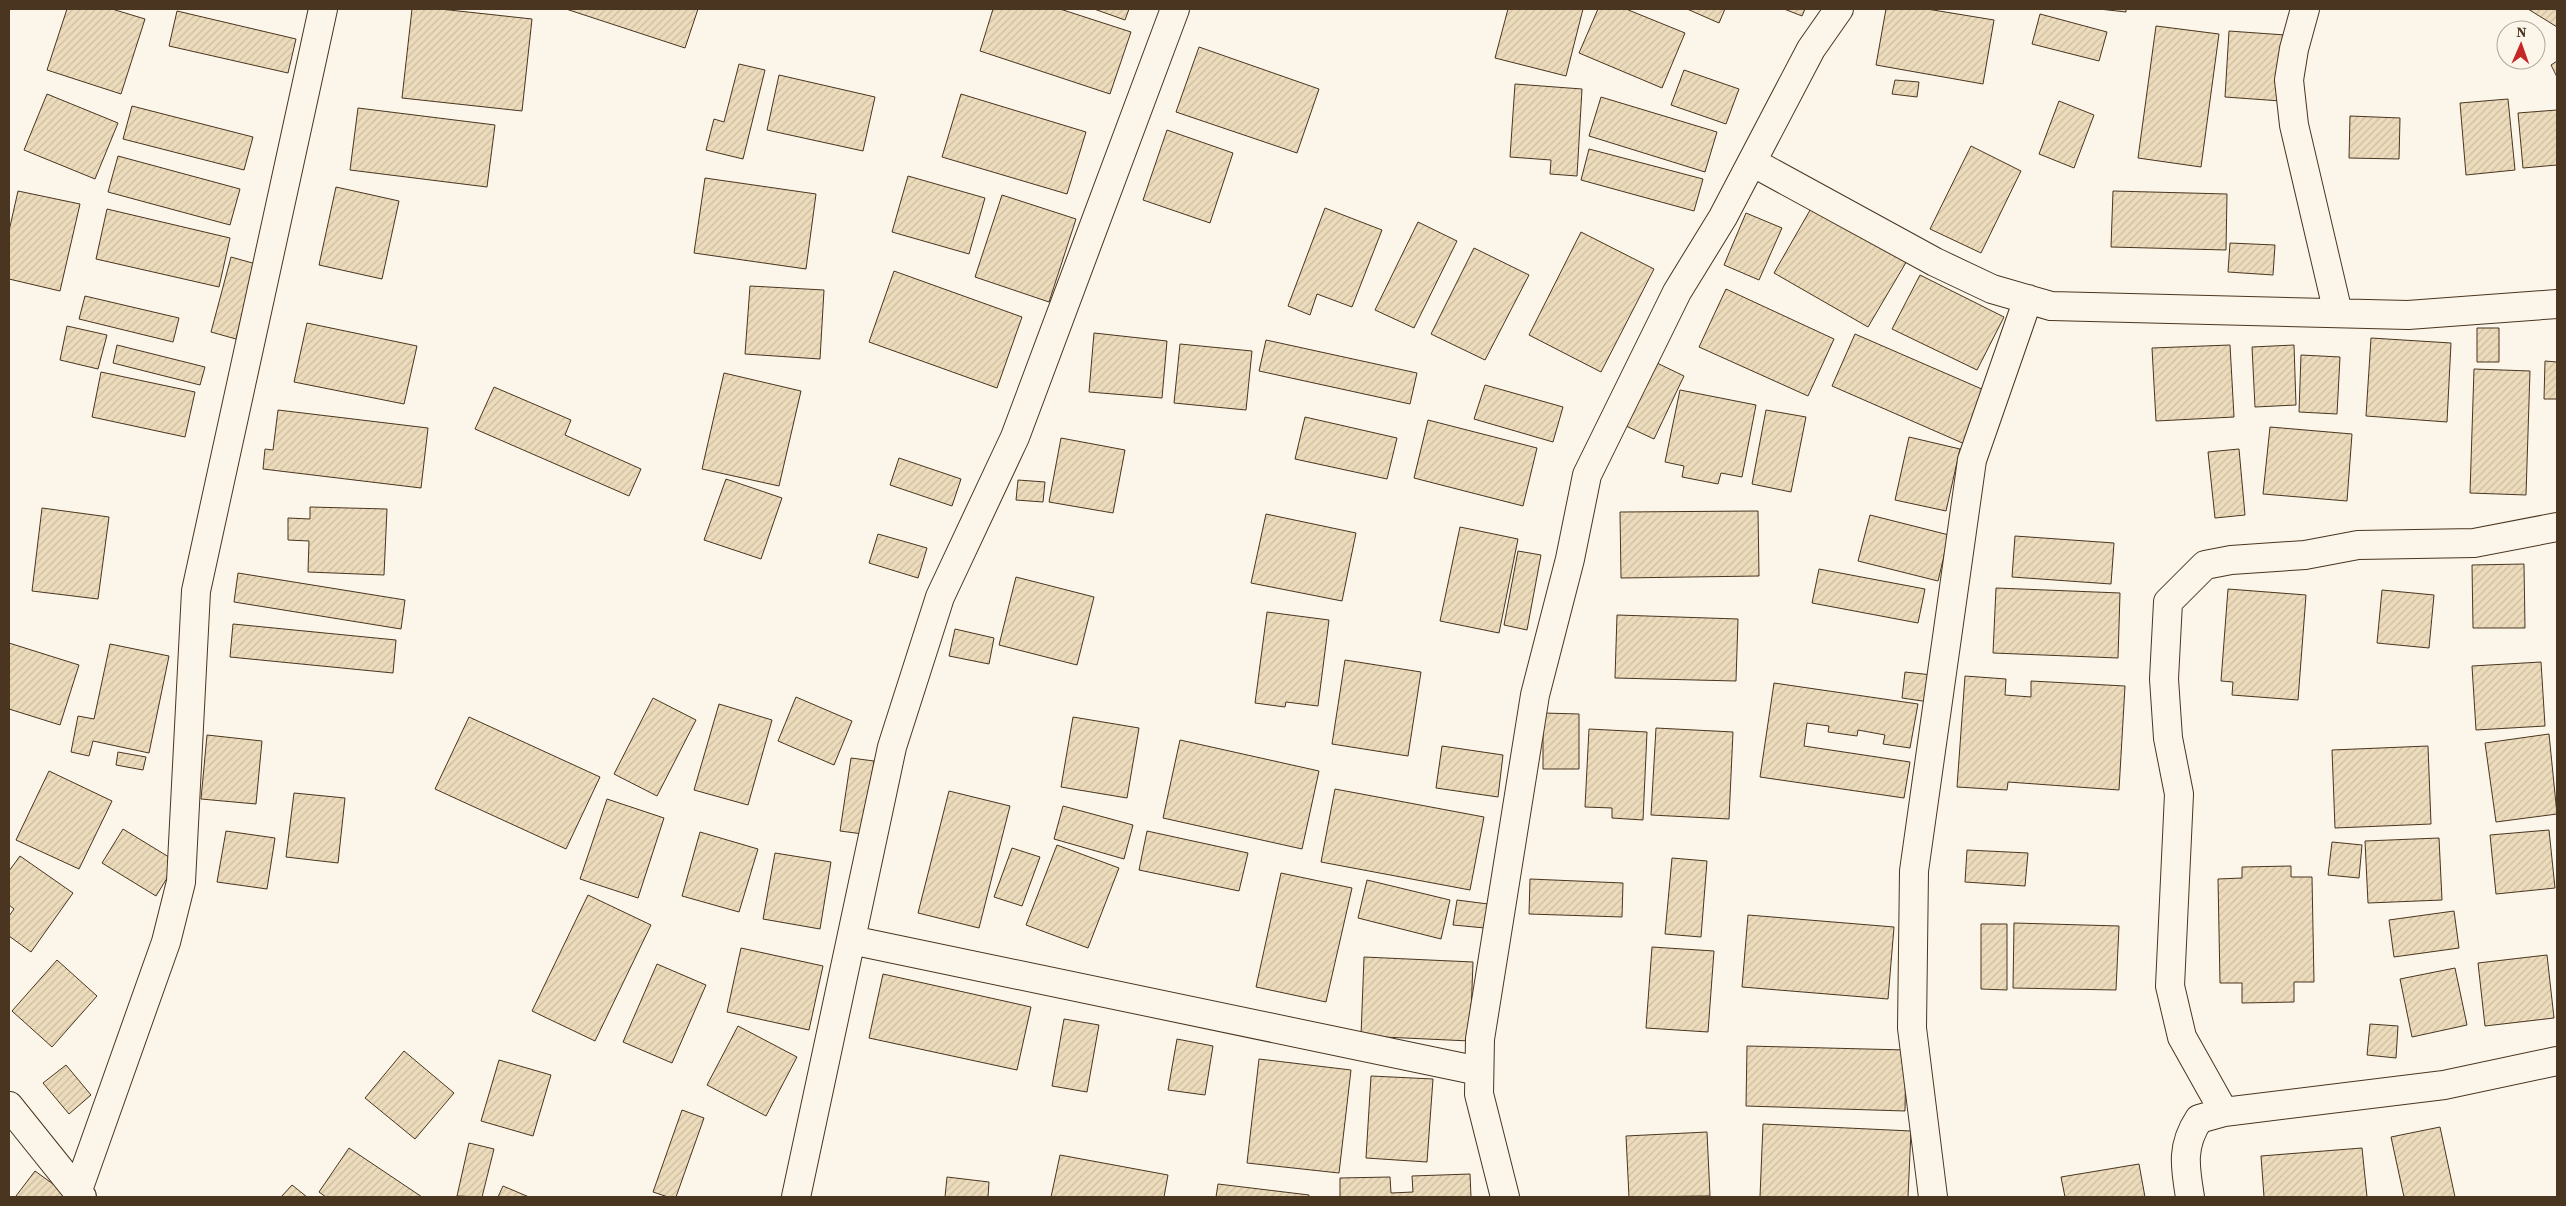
<svg xmlns="http://www.w3.org/2000/svg" width="2566" height="1206" viewBox="0 0 2566 1206" font-family="'Source Serif 4',serif">
  <style>
    .building { fill: url(#building-hatch); stroke: #4a3520 }
    .lines { fill: none; stroke-linecap: round; stroke-linejoin: round }
    .minor-casing { stroke: #4a3520; stroke-width: 30 }
    .minor { stroke: #fbf6e9; stroke-width: 28 }
  </style>
  <defs>
    <pattern id="building-hatch" width="6" height="6" patternUnits="userSpaceOnUse" patternTransform="scale(1.25)"><rect width="6" height="6" fill="#ecdcbc"/><path d="M-1 1l2-2M0 6l6-6M5 7l2-2" fill="none" stroke="#ccbda1"/></pattern>
  </defs>
  <rect width="100%" height="100%" fill="#fbf6e9"/>
  <!-- building -->
  <path class="building" d="M 67,9 L 112,9 L 145,19 L 121,94 L 47,70 Z
    M 412,9 L 440,9 L 532,19 L 522,111 L 402,98 Z
    M 566,9 L 698,9 L 685,48 Z
    M 993,9 L 1060,9 L 1131,32 L 1110,94 L 980,51 Z
    M 1094,9 L 1129,9 L 1125,20 Z
    M 1508,9 L 1583,9 L 1566,76 L 1495,58 Z
    M 1598,9 L 1626,9 L 1685,33 L 1662,88 L 1579,53 Z
    M 1687,9 L 1725,9 L 1719,23 Z
    M 1784,9 L 1805,9 L 1802,16 Z
    M 1886,9 L 1927,9 L 1994,20 L 1983,84 L 1876,65 Z
    M 2099,9 L 2126,9 L 2126,12 Z
    M 2528,9 L 2557,9 L 2557,27 Z
    M 177,11 L 296,39 L 288,73 L 169,46 Z
    M 2040,14 L 2107,32 L 2099,61 L 2032,44 Z
    M 2156,26 L 2219,34 L 2201,167 L 2138,158 Z
    M 2229,31 L 2285,35 L 2281,101 L 2225,97 Z
    M 1199,47 L 1319,89 L 1297,153 L 1176,112 Z
    M 2557,61 L 2557,77 L 2551,65 Z
    M 739,64 L 765,70 L 743,159 L 706,150 L 714,119 L 724,122 Z
    M 1684,70 L 1739,89 L 1726,124 L 1671,105 Z
    M 779,75 L 875,97 L 863,151 L 767,130 Z
    M 1895,80 L 1919,82 L 1917,97 L 1892,94 Z
    M 1515,84 L 1582,89 L 1577,176 L 1550,174 L 1551,160 L 1510,157 Z
    M 47,94 L 118,123 L 95,179 L 24,150 Z
    M 961,94 L 1086,132 L 1067,194 L 942,157 Z
    M 1601,97 L 1717,132 L 1705,172 L 1589,136 Z
    M 2508,99 L 2515,170 L 2466,175 L 2460,103 Z
    M 2059,101 L 2094,115 L 2074,168 L 2039,154 Z
    M 132,106 L 253,137 L 244,170 L 123,139 Z
    M 358,108 L 495,125 L 487,187 L 350,170 Z
    M 2557,110 L 2557,165 L 2523,168 L 2518,113 Z
    M 2350,116 L 2400,118 L 2399,159 L 2349,158 Z
    M 1167,130 L 1233,153 L 1210,223 L 1143,200 Z
    M 1971,146 L 2021,171 L 1981,253 L 1930,229 Z
    M 1589,149 L 1703,179 L 1694,211 L 1581,180 Z
    M 118,156 L 240,189 L 230,225 L 108,192 Z
    M 908,176 L 985,198 L 969,254 L 892,232 Z
    M 705,178 L 816,194 L 806,269 L 694,253 Z
    M 336,187 L 399,201 L 382,279 L 319,265 Z
    M 18,191 L 80,204 L 60,291 L 9,279 L 9,231 Z
    M 2113,191 L 2227,194 L 2226,250 L 2111,247 Z
    M 1002,195 L 1076,219 L 1049,302 L 975,277 Z
    M 1813,205 L 1908,259 L 1868,327 L 1774,273 Z
    M 1325,208 L 1382,230 L 1352,307 L 1317,294 L 1310,315 L 1288,306 Z
    M 107,209 L 230,238 L 219,287 L 96,259 Z
    M 1746,213 L 1782,228 L 1759,280 L 1724,265 Z
    M 1418,222 L 1457,241 L 1414,328 L 1375,310 Z
    M 1581,232 L 1654,269 L 1601,372 L 1529,335 Z
    M 2230,243 L 2275,245 L 2273,275 L 2228,272 Z
    M 1474,248 L 1529,275 L 1485,360 L 1431,334 Z
    M 231,257 L 256,264 L 236,339 L 211,332 Z
    M 894,271 L 1022,317 L 997,388 L 869,342 Z
    M 1920,275 L 2004,317 L 1977,370 L 1892,329 Z
    M 750,286 L 824,290 L 820,359 L 745,354 Z
    M 1726,289 L 1834,339 L 1808,396 L 1699,347 Z
    M 85,296 L 179,318 L 173,342 L 79,319 Z
    M 307,323 L 417,346 L 404,404 L 294,382 Z
    M 67,326 L 107,335 L 98,369 L 60,360 Z
    M 2477,328 L 2499,328 L 2499,362 L 2477,362 Z
    M 1094,333 L 1167,341 L 1162,398 L 1089,392 Z
    M 1855,334 L 1991,393 L 1967,445 L 1832,386 Z
    M 2371,338 L 2451,343 L 2447,422 L 2366,416 Z
    M 1266,340 L 1417,373 L 1410,404 L 1259,371 Z
    M 1180,344 L 1252,351 L 1246,410 L 1174,403 Z
    M 117,345 L 205,367 L 200,385 L 113,363 Z
    M 2230,345 L 2234,417 L 2156,421 L 2152,348 Z
    M 2294,345 L 2296,405 L 2255,407 L 2252,347 Z
    M 2301,355 L 2340,357 L 2337,414 L 2299,412 Z
    M 2545,361 L 2557,362 L 2557,399 L 2544,399 Z
    M 1657,363 L 1684,376 L 1654,439 L 1626,426 Z
    M 2474,369 L 2530,371 L 2526,495 L 2470,493 Z
    M 101,372 L 195,392 L 185,437 L 92,417 Z
    M 724,373 L 801,391 L 779,486 L 702,469 Z
    M 1485,385 L 1563,407 L 1553,442 L 1474,419 Z
    M 494,387 L 571,420 L 565,435 L 641,469 L 629,496 L 475,429 Z
    M 1680,390 L 1756,405 L 1742,477 L 1721,473 L 1718,484 L 1682,477 L 1684,466 L 1665,462 Z
    M 278,410 L 428,428 L 421,488 L 263,469 L 265,449 L 273,450 Z
    M 1766,410 L 1806,417 L 1791,492 L 1752,484 Z
    M 1305,417 L 1397,438 L 1387,479 L 1295,459 Z
    M 1428,420 L 1537,448 L 1523,506 L 1414,478 Z
    M 2270,427 L 2352,434 L 2347,501 L 2263,494 Z
    M 1909,437 L 1960,449 L 1946,511 L 1895,500 Z
    M 1061,438 L 1125,450 L 1113,513 L 1049,502 Z
    M 2239,449 L 2245,515 L 2215,518 L 2208,452 Z
    M 899,458 L 961,479 L 952,506 L 890,485 Z
    M 726,479 L 782,498 L 761,559 L 704,540 Z
    M 1018,480 L 1045,482 L 1043,502 L 1016,500 Z
    M 310,507 L 387,509 L 384,575 L 308,572 L 309,541 L 288,540 L 288,518 L 310,519 Z
    M 42,508 L 109,517 L 98,599 L 32,591 Z
    M 1758,511 L 1759,576 L 1621,578 L 1620,512 Z
    M 1266,514 L 1356,533 L 1342,601 L 1251,583 Z
    M 1870,515 L 1949,535 L 1938,581 L 1858,561 Z
    M 1460,527 L 1518,539 L 1499,633 L 1440,621 Z
    M 878,534 L 927,548 L 918,578 L 869,563 Z
    M 2015,536 L 2114,543 L 2111,584 L 2012,577 Z
    M 1518,551 L 1541,555 L 1527,630 L 1504,625 Z
    M 2524,564 L 2525,628 L 2473,628 L 2472,565 Z
    M 1819,569 L 1925,589 L 1918,623 L 1812,603 Z
    M 238,573 L 405,600 L 401,629 L 234,602 Z
    M 1016,577 L 1094,597 L 1077,665 L 999,645 Z
    M 1996,588 L 2120,593 L 2118,658 L 1993,653 Z
    M 2228,589 L 2306,595 L 2298,700 L 2232,695 L 2233,682 L 2221,681 Z
    M 2382,590 L 2434,595 L 2429,648 L 2377,643 Z
    M 1267,612 L 1329,620 L 1318,706 L 1286,702 L 1285,707 L 1255,703 Z
    M 1617,615 L 1738,619 L 1736,681 L 1615,678 Z
    M 233,624 L 396,640 L 393,673 L 230,657 Z
    M 955,629 L 994,638 L 989,664 L 949,656 Z
    M 9,643 L 79,665 L 60,725 L 9,709 Z
    M 110,644 L 169,656 L 149,753 L 93,741 L 89,756 L 71,752 L 78,716 L 94,719 Z
    M 1345,660 L 1421,672 L 1408,756 L 1332,744 Z
    M 2541,662 L 2545,726 L 2476,730 L 2472,666 Z
    M 1905,672 L 1932,675 L 1929,702 L 1902,698 Z
    M 1965,676 L 2006,679 L 2005,695 L 2031,697 L 2031,681 L 2125,686 L 2119,790 L 2008,782 L 2007,790 L 1957,787 Z
    M 1774,683 L 1918,704 L 1910,748 L 1883,744 L 1885,735 L 1858,730 L 1857,736 L 1828,732 L 1829,726 L 1807,723 L 1804,746 L 1910,762 L 1904,798 L 1760,777 Z
    M 796,697 L 852,721 L 834,765 L 778,741 Z
    M 653,698 L 696,720 L 657,796 L 614,774 Z
    M 719,704 L 772,720 L 748,805 L 694,790 Z
    M 1543,713 L 1579,714 L 1579,769 L 1543,769 Z
    M 469,717 L 600,777 L 566,849 L 435,789 Z
    M 1073,717 L 1139,728 L 1127,798 L 1061,787 Z
    M 1656,728 L 1733,732 L 1729,819 L 1651,815 Z
    M 1589,729 L 1647,732 L 1643,820 L 1612,818 L 1612,808 L 1585,807 Z
    M 2549,734 L 2557,814 L 2496,822 L 2485,743 Z
    M 207,735 L 262,741 L 256,804 L 201,799 Z
    M 1180,740 L 1319,771 L 1302,849 L 1163,818 Z
    M 1442,746 L 1503,755 L 1498,797 L 1436,788 Z
    M 2428,746 L 2431,824 L 2335,828 L 2332,750 Z
    M 118,752 L 146,757 L 143,770 L 116,765 Z
    M 851,758 L 874,761 L 863,834 L 840,831 Z
    M 49,771 L 112,801 L 79,869 L 16,840 Z
    M 1335,789 L 1484,817 L 1470,890 L 1321,862 Z
    M 949,791 L 1010,806 L 979,928 L 918,913 Z
    M 294,793 L 345,798 L 338,863 L 286,857 Z
    M 607,799 L 664,818 L 638,898 L 580,879 Z
    M 1063,806 L 1133,825 L 1124,859 L 1054,839 Z
    M 123,829 L 177,862 L 156,896 L 102,863 Z
    M 2549,830 L 2555,888 L 2496,894 L 2490,835 Z
    M 226,831 L 275,838 L 267,889 L 217,882 Z
    M 1147,831 L 1248,853 L 1239,891 L 1139,870 Z
    M 700,832 L 758,849 L 739,912 L 682,896 Z
    M 2439,838 L 2442,900 L 2368,903 L 2365,841 Z
    M 2332,842 L 2362,845 L 2359,878 L 2328,875 Z
    M 1057,845 L 1119,868 L 1088,948 L 1026,925 Z
    M 1012,848 L 1040,857 L 1022,906 L 994,897 Z
    M 1967,850 L 2028,853 L 2025,886 L 1965,882 Z
    M 775,853 L 831,862 L 820,929 L 763,919 Z
    M 20,856 L 73,893 L 31,952 L 9,936 L 9,916 L 14,909 L 9,905 L 9,871 Z
    M 1672,858 L 1707,861 L 1701,937 L 1665,934 Z
    M 2291,866 L 2291,877 L 2312,877 L 2314,982 L 2294,982 L 2294,1002 L 2242,1003 L 2242,983 L 2220,983 L 2218,879 L 2242,878 L 2242,867 Z
    M 1281,873 L 1352,888 L 1326,1002 L 1256,987 Z
    M 1530,879 L 1623,883 L 1622,917 L 1529,914 Z
    M 1367,880 L 1450,900 L 1441,939 L 1358,918 Z
    M 588,895 L 651,925 L 595,1041 L 532,1011 Z
    M 1457,900 L 1488,904 L 1485,928 L 1453,925 Z
    M 2454,911 L 2459,948 L 2394,957 L 2389,920 Z
    M 1748,915 L 1894,927 L 1888,999 L 1742,987 Z
    M 2014,923 L 2119,926 L 2116,990 L 2013,988 Z
    M 1981,924 L 2007,924 L 2007,990 L 1981,989 Z
    M 1652,947 L 1714,951 L 1708,1032 L 1646,1028 Z
    M 741,948 L 823,966 L 809,1030 L 727,1012 Z
    M 2547,955 L 2554,1018 L 2485,1026 L 2478,963 Z
    M 1364,957 L 1473,962 L 1470,1041 L 1361,1036 Z
    M 57,960 L 97,996 L 52,1047 L 12,1011 Z
    M 657,964 L 706,985 L 672,1063 L 623,1042 Z
    M 2455,968 L 2467,1025 L 2412,1037 L 2400,979 Z
    M 883,974 L 1031,1007 L 1017,1070 L 869,1038 Z
    M 1064,1019 L 1099,1025 L 1087,1092 L 1052,1086 Z
    M 2370,1024 L 2398,1026 L 2396,1058 L 2367,1055 Z
    M 738,1026 L 797,1057 L 766,1116 L 707,1085 Z
    M 1177,1039 L 1213,1046 L 1205,1095 L 1168,1090 Z
    M 1747,1046 L 1906,1050 L 1905,1111 L 1746,1106 Z
    M 404,1051 L 454,1093 L 415,1139 L 365,1098 Z
    M 1259,1059 L 1351,1070 L 1339,1173 L 1247,1163 Z
    M 499,1060 L 551,1075 L 533,1136 L 481,1121 Z
    M 66,1065 L 91,1095 L 69,1114 L 43,1083 Z
    M 1371,1076 L 1433,1079 L 1427,1162 L 1366,1158 Z
    M 682,1110 L 704,1118 L 676,1197 L 668,1197 L 653,1192 Z
    M 1763,1124 L 1911,1131 L 1908,1197 L 1760,1197 Z
    M 2440,1127 L 2455,1197 L 2404,1197 L 2391,1137 Z
    M 1707,1132 L 1710,1196 L 1629,1197 L 1626,1136 Z
    M 469,1143 L 494,1149 L 482,1197 L 457,1196 Z
    M 349,1148 L 422,1197 L 326,1197 L 319,1192 Z
    M 2362,1148 L 2367,1197 L 2264,1197 L 2261,1156 Z
    M 1060,1155 L 1168,1175 L 1164,1197 L 1051,1197 Z
    M 2139,1164 L 2145,1197 L 2065,1197 L 2061,1177 Z
    M 35,1171 L 71,1197 L 18,1197 L 16,1196 Z
    M 1470,1174 L 1471,1197 L 1340,1197 L 1340,1178 L 1390,1177 L 1391,1193 L 1413,1192 L 1412,1176 Z
    M 947,1177 L 989,1182 L 988,1197 L 945,1197 Z
    M 1218,1184 L 1309,1195 L 1309,1197 L 1216,1197 Z
    M 292,1185 L 307,1197 L 281,1197 Z
    M 503,1186 L 529,1197 L 498,1197 Z"/>
  <g class="lines">
    <!-- minor casing -->
    <g class="minor-casing">
      <path id="minor" d="M 2305,9 L 2294,49 L 2289,80 L 2294,125 L 2338,313
        M 1752,162 L 1935,262 L 1992,289 L 2051,306 L 2408,315 L 2557,304
        M 851,940 L 1479,1071
        M 9,1106 L 82,1197
        M 2224,1112 L 2182,1037 L 2170,986 L 2179,794 L 2168,738 L 2164,679 L 2168,602 L 2205,565 L 2231,560 L 2305,555 L 2358,545 L 2474,543 L 2557,527
        M 78,1190 L 166,942 L 181,882 L 196,591 L 323,9
        M 796,1197 L 892,747 L 940,597 L 1015,437 L 1175,9
        M 1505,1197 L 1479,1094 L 1480,1039 L 1535,695 L 1570,559 L 1587,475 L 1677,292 L 1723,217 L 1811,49 L 1839,9
        M 1933,1197 L 1912,1028 L 1914,871 L 1972,460 L 2028,299
        M 2190,1197 C 2185,1167 2181,1146 2199,1119 L 2224,1112 L 2444,1085 L 2557,1061"/>
    </g>
    <!-- minor -->
    <use href="#minor" class="minor"/>
  </g>
  <!-- border -->
  <rect width="2566" height="1206" fill="none" stroke="#4a3520" stroke-width="20"/>
  <!-- north arrow -->
  <g transform="translate(2521 45) rotate(2)"><circle r="24" fill="#fbf6e9" stroke="#b4a999"/>
  <path d="M0-4L9 19L0 12L-9 19Z" fill="#c62828"/>
  <text y="-8" font-size="14" font-weight="bold" text-anchor="middle" fill="#4a3520">N</text>
  </g>
</svg>
